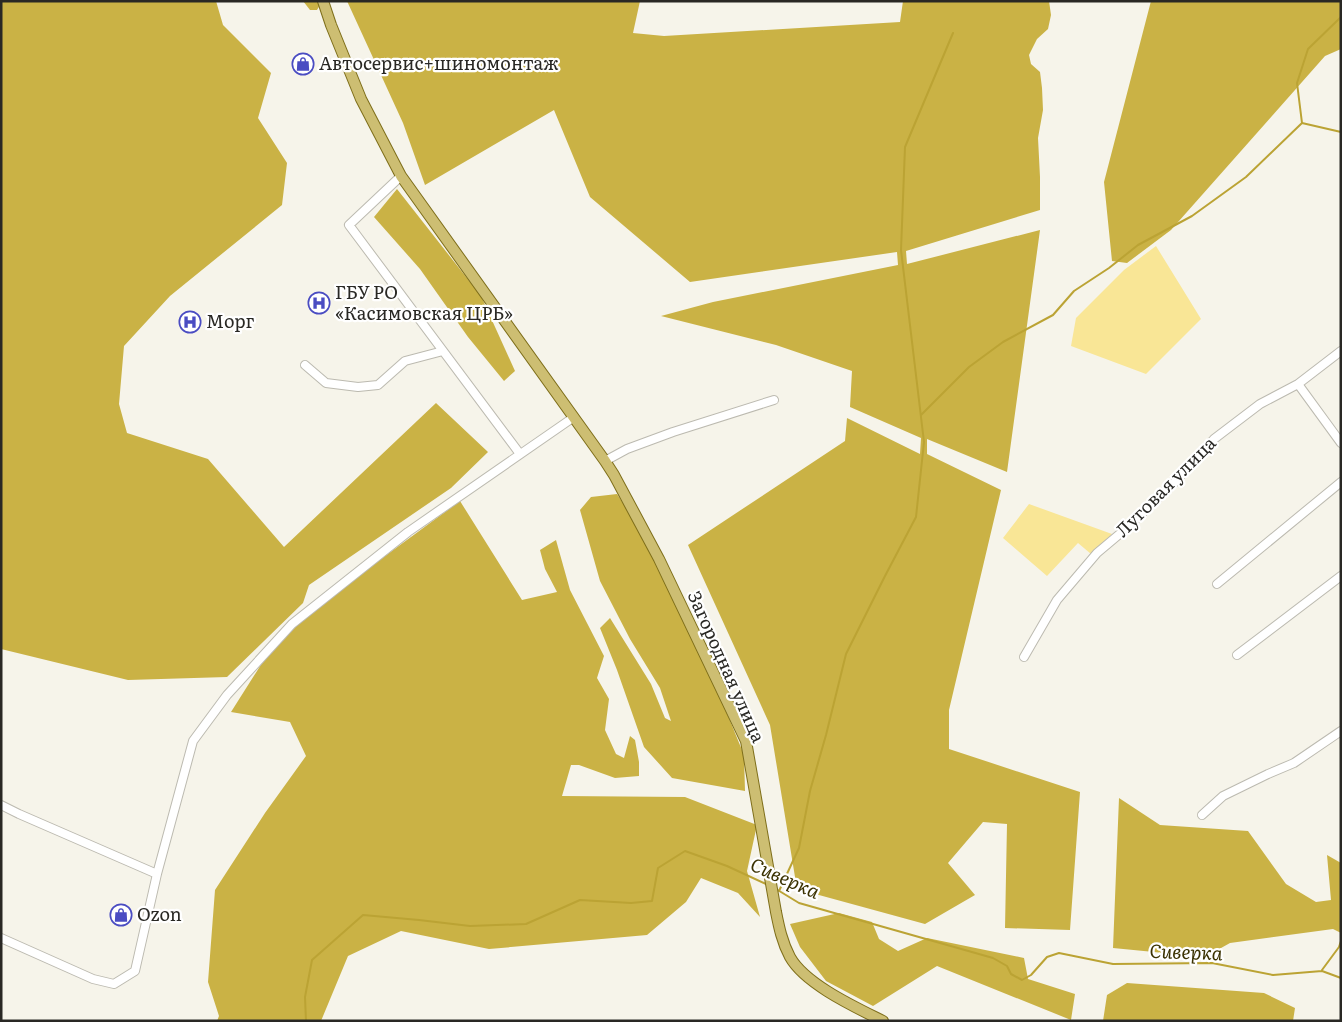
<svg xmlns="http://www.w3.org/2000/svg" width="1342" height="1022" viewBox="0 0 1342 1022" font-family="Literata,serif">
  <style>
    .green { fill: #f9e696 }
    .forest { fill: #cab245 }
    .lines { fill: none; stroke-linecap: round; stroke-linejoin: round }
    .stream { stroke: #bba334; stroke-width: 2 }
    .minor-casing { stroke: #bcbab0; stroke-width: 10 }
    .major-casing { stroke: #7e6e1a; stroke-width: 12 }
    .minor { stroke: #fff; stroke-width: 8 }
    .major { stroke: #cdbe72; stroke-width: 10 }
    .labels { text-anchor: middle; stroke-width: 4.5; stroke-linejoin: round; paint-order: stroke }
    .poi-label { font-size: 18px; fill: #292824; stroke: #fff; text-anchor: start }
    .street-label { font-size: 18px; fill: #292824; stroke: #fff }
    .water-label { font-size: 19px; font-style: italic; fill: #3b3202; stroke: #fff }
  </style>
  <rect width="100%" height="100%" fill="#f6f4ea"/>
  <!-- green -->
  <path class="green" d="M 1156,246 L 1201,319 L 1146,374 L 1071,346 L 1076,318 L 1124,270 Z
    M 1029,504 L 1112,534 L 1091,554 L 1078,543 L 1047,576 L 1003,538 Z"/>
  <!-- forest -->
  <path class="forest" d="M 1,1 L 216,1 L 223,25 L 271,73 L 258,118 L 287,163 L 282,205 L 170,296 L 124,346 L 119,404 L 127,433 L 208,459 L 284,547 L 436,403 L 488,452 L 451,488 L 309,585 L 303,603 L 227,677 L 128,680 L 1,649 Z
    M 303,1 L 319,1 L 320,5 L 317,10 L 310,10 Z
    M 347,1 L 640,1 L 633,33 L 664,36 L 900,22 L 903,1 L 1049,1 L 1051,15 L 1048,29 L 1037,39 L 1029,55 L 1031,64 L 1040,72 L 1042,88 L 1043,110 L 1038,138 L 1040,177 L 1040,210 L 906,251 L 907,264 L 1040,230 L 1007,472 L 927,439 L 927,454 L 1001,490 L 949,710 L 949,749 L 1080,792 L 1070,930 L 1005,928 L 1007,824 L 983,822 L 948,863 L 975,895 L 925,924 L 797,889 L 770,725 L 688,545 L 845,441 L 847,418 L 920,454 L 921,438 L 850,407 L 852,371 L 776,345 L 661,316 L 713,302 L 898,265 L 897,252 L 690,282 L 590,197 L 554,110 L 425,185 L 403,123 Z
    M 1151,1 L 1341,1 L 1341,49 L 1325,56 L 1171,230 L 1127,263 L 1112,261 L 1104,182 Z
    M 397,189 L 481,296 L 515,371 L 504,381 L 468,337 L 420,269 L 374,217 Z
    M 617,494 L 628,511 L 658,567 L 713,679 L 744,755 L 745,791 L 672,778 L 644,747 L 617,670 L 600,628 L 610,618 L 651,684 L 665,718 L 671,721 L 660,688 L 630,639 L 600,581 L 580,510 L 591,497 Z
    M 460,501 L 522,600 L 557,592 L 545,569 L 540,550 L 556,540 L 570,590 L 604,656 L 597,678 L 609,699 L 605,730 L 616,754 L 624,758 L 630,736 L 635,740 L 639,762 L 639,776 L 615,778 L 579,765 L 571,765 L 562,796 L 685,797 L 757,825 L 747,871 L 760,917 L 738,893 L 701,878 L 686,902 L 647,935 L 489,949 L 401,931 L 348,956 L 321,1021 L 217,1021 L 219,1016 L 208,982 L 215,890 L 265,813 L 306,756 L 290,722 L 231,712 L 264,660 L 298,620 Z
    M 1119,798 L 1160,825 L 1248,831 L 1286,884 L 1316,902 L 1331,900 L 1327,855 L 1341,863 L 1341,933 L 1333,929 L 1230,943 L 1205,957 L 1113,948 Z
    M 839,913 L 872,922 L 879,939 L 898,951 L 927,938 L 1024,958 L 1028,979 L 1075,994 L 1071,1020 L 937,966 L 873,1006 L 826,981 L 800,947 L 790,924 Z
    M 1127,983 L 1264,993 L 1295,1008 L 1293,1021 L 1103,1021 L 1107,995 Z"/>
  <g class="lines">
    <!-- stream -->
    <path class="stream" d="M 1302,123 L 1297,83 L 1308,49 L 1341,17
      M 1302,123 L 1341,132
      M 921,415 L 969,367 L 1003,342 L 1053,315 L 1074,291 L 1109,268 L 1138,245 L 1192,216 L 1246,177 L 1302,123
      M 776,889 L 799,903 L 993,958 L 1007,966 L 1011,974 L 1022,980 L 1031,975 L 1047,957 L 1059,953 L 1113,964 L 1212,963 L 1273,975 L 1322,971 L 1341,978
      M 779,891 L 799,848 L 810,791 L 826,735 L 846,654 L 885,576 L 916,517 L 924,442 L 901,250 L 905,147 L 953,33
      M 1322,970 L 1339,947 L 1341,941
      M 306,1021 L 305,997 L 312,960 L 363,915 L 419,920 L 470,926 L 526,924 L 580,900 L 631,903 L 652,901 L 658,868 L 685,851 L 727,866 L 768,885"/>
    <!-- minor casing -->
    <g class="minor-casing">
      <path id="minor" d="M 401,176 L 349,225 L 520,454
        M 305,365 L 326,383 L 358,387 L 378,385 L 405,361 L 443,351
        M 1298,384 L 1341,443
        M 605,461 L 627,449 L 673,432 L 774,400
        M 1217,584 L 1341,482
        M 1237,655 L 1341,576
        M 1024,657 L 1057,600 L 1097,553 L 1122,532 L 1175,482 L 1214,439 L 1260,404 L 1298,384 L 1341,351
        M 1,805 L 19,814 L 157,874
        M 1202,815 L 1223,796 L 1268,774 L 1294,763 L 1341,731
        M 1,938 L 93,979 L 114,984 L 135,971 L 157,874 L 193,741 L 227,695 L 292,624 L 408,532 L 574,417"/>
    </g>
    <!-- major casing -->
    <g class="major-casing">
      <path id="major" d="M 323,1 L 331,25 L 361,99 L 401,176 L 605,461 L 614,475 L 659,559 L 746,741 L 776,912 C 779,927 782,942 790,957 C 805,984 855,1007 883,1021"/>
    </g>
    <!-- minor -->
    <use href="#minor" class="minor"/>
    <!-- major -->
    <use href="#major" class="major"/>
  </g>
  <!-- icons -->
  <defs>
    <g id="shop-ring" transform="scale(1.125)"><circle r="9.5" fill="#fff" stroke="#4a4cc2" stroke-width="1.5"/><path d="M-5-2.5h2.3a2.7 3.5 0 0 1 5.4 0H5L5.5 6h-11ZM-1.5-2.5h3a1.5 2.3 0 0 0-3 0Z" fill="#4a4cc2"/></g>
    <g id="hospital-ring" transform="scale(1.125)"><circle r="9.5" fill="#fff" stroke="#4a4cc2" stroke-width="1.5"/><path d="M-5-5h3v3.5h4V-5h3V5h-3V1.5h-4V5h-3Z" fill="#4a4cc2"/></g>
  </defs>
  <g fill-rule="evenodd">
    <use href="#shop-ring" x="303" y="64"/>
    <use href="#hospital-ring" x="319" y="303"/>
    <use href="#hospital-ring" x="190" y="322"/>
    <use href="#shop-ring" x="121" y="915"/>
  </g>
  <g class="labels">
    <!-- poi labels -->
    <g class="poi-label">
      <text x="319" y="70">Автосервис+шиномонтаж</text>
      <text x="335" y="299">ГБУ РО<tspan x="335" dy="21">«Касимовская ЦРБ»</tspan></text>
      <text x="206" y="328">Морг</text>
      <text x="137" y="921">Ozon</text>
    </g>
    <!-- street labels -->
    <g class="street-label">
      <text transform="translate(1166 487) rotate(-45)" y="6">Луговая улица</text>
      <text transform="translate(726 667) rotate(66)" y="6">Загородная улица</text>
    </g>
    <!-- water labels -->
    <g class="water-label">
      <text transform="translate(785 878) rotate(24)" y="7">Сиверка</text>
      <text transform="translate(1186 952) rotate(2)" y="7">Сиверка</text>
    </g>
  </g>
  <!-- border -->
  <rect width="1342" height="1022" fill="none" stroke="#292824" stroke-width="5"/>
</svg>
